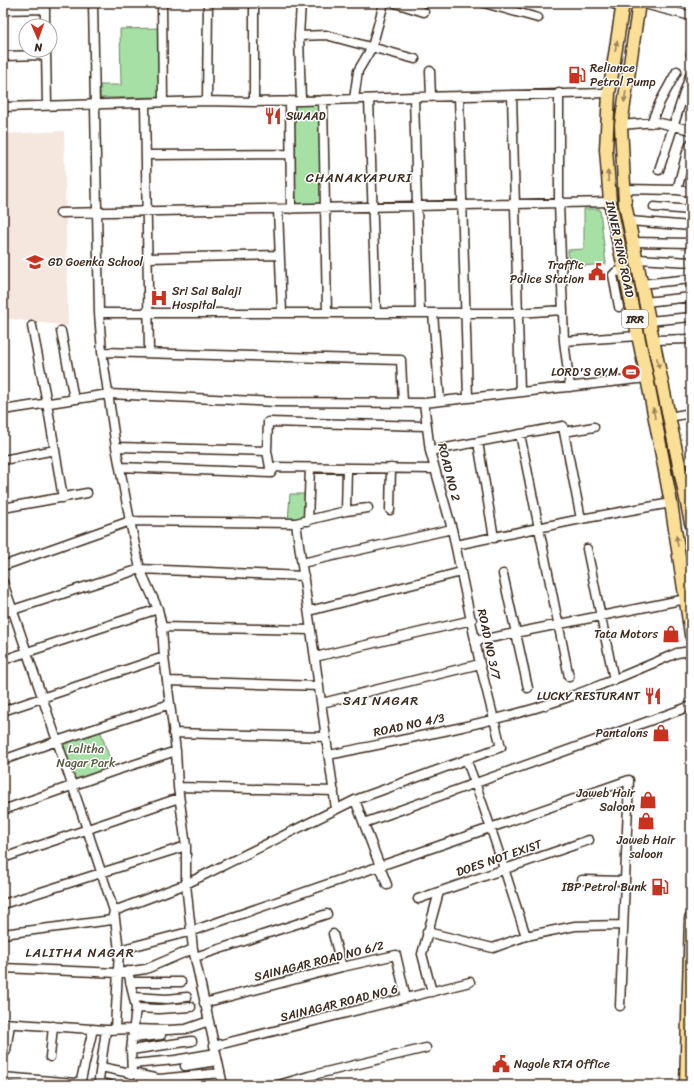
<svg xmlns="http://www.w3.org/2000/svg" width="694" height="1088" viewBox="0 0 694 1088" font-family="Sriracha,sans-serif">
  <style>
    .built { fill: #f5e6de }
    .green { fill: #a6e0a5; stroke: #708562 }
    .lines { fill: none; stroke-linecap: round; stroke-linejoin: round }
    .minor-casing { stroke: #3b2a1e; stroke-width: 11 }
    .highway-casing { stroke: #3b2a1e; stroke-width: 15 }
    .minor { stroke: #fff; stroke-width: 8 }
    .highway { stroke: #fbdf96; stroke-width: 12 }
    .oneway { fill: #9b845a }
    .labels { text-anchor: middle; stroke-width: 3; stroke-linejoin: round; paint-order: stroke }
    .shield { fill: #fff; stroke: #766a62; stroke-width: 1 }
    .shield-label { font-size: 11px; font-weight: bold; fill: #3b2a1e }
    .poi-label { font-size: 12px; fill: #3b2a1e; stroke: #fff; text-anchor: end }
    .street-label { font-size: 12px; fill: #3b2a1e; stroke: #fff }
    .park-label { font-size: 12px; fill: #565840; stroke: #fff }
    .neighbourhood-label { font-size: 13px; letter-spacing: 1px; fill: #3b2a1e; stroke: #fff }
  </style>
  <rect width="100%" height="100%" fill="#fff"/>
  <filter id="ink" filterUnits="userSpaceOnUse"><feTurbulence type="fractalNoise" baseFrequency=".025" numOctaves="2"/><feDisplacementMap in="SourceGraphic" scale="8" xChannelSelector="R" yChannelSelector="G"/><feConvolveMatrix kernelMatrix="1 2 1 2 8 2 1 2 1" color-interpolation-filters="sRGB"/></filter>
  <g filter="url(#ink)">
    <!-- built -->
    <path class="built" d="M 64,131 L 68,326 L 3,318 L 3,134 Z"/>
    <!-- green -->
    <path class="green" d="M 158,28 L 160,97 L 100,98 L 100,85 L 121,85 L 120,29 Z
      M 294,104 L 320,104 L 322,205 L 296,205 Z
      M 584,209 L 600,209 L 606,264 L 569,267 L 568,250 L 584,249 Z
      M 290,494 L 309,494 L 308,521 L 288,523 Z
      M 99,727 L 114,771 L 72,785 L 57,741 Z"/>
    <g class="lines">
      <!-- minor casing -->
      <g class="minor-casing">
        <path id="minor" d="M 93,3 L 99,313 L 102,352 L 116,447 L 130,521 L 140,569 L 158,609 L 162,627 L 164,657 L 176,751 L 178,787 L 186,846 L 186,884 L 193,949 L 223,1085
          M 162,3 L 163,102
          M 301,3 L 299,36 L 301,101
          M 395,3 L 424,12
          M 484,3 L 538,18
          M 610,3 L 622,7
          M 640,3 L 691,16
          M 3,10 L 45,9 L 45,26
          M 299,36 L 326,35 L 415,59
          M 46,50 L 47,105
          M 691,54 L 691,55
          M 3,56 L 46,55
          M 430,71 L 431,97
          M 559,93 L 559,203 L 564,341
          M 512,95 L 520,392
          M 459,96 L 468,398
          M 414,97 L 420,313
          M 354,99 L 358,71 L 372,47 L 384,3
          M 369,99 L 376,313
          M 323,100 L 327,313
          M 207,101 L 208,3
          M 290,101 L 291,209
          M 254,102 L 254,3
          M 145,103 L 149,352
          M 3,107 L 207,101 L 254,102 L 301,101 L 414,97 L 609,93
          M 651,123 L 660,102 L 677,71
          M 621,125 L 656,122 L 691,130
          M 146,155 L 290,154
          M 659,170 L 691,72
          M 624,189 L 677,190 L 691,192
          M 677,190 L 687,152 L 691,143
          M 654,207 L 691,210
          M 278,209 L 282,313
          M 60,213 L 610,202
          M 630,221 L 691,226
          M 633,242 L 691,243
          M 148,258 L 279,255
          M 637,259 L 691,262
          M 641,284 L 691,279
          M 645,302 L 691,297
          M 619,307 L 613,275 L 616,272 L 625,270
          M 99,313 L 518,313 L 563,310
          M 433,313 L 440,401
          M 691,317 L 691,285
          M 649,321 L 691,317
          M 32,326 L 47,403 L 63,498
          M 61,331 L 74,399
          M 653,340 L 691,339
          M 102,352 L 401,360 L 403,403
          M 570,387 L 564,341 L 638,336
          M 3,410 L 109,394 L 277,402 L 424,403 L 647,378
          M 669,417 L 691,413
          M 564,432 L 581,519
          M 520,434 L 569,677
          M 478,442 L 494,538
          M 116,447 L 267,451 L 268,422 L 426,426
          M 267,451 L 271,473
          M 430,451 L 563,426 L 564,432 L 594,427
          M 3,460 L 55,450
          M 120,467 L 271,473 L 275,467 L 434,469
          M 681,474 L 691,473
          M 3,508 L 87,493
          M 390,510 L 391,468
          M 346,511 L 368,508
          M 308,521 L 310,468
          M 296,523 L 336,809
          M 456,545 L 581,519 L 671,503
          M 587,549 L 614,680
          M 302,563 L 452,529
          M 3,566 L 130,521 L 296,523 L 346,511 L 347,468
          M 503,574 L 528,688
          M 3,582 L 87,829 L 114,911 L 119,950 L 115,1029
          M 309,611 L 461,572
          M 3,613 L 140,569 L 304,576
          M 162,627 L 311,630
          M 475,641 L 686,599
          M 315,657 L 472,620
          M 3,660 L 158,609
          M 168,681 L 319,686
          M 322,703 L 480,664
          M 3,711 L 164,657
          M 173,733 L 326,737
          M 329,755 C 398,740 468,728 536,708 C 584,693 630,673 677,653 L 691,651
          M 466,759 C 489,817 506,877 526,936
          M 3,760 L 57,741 L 170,704
          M 178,787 L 334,791
          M 355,800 L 387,885
          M 3,810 L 114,771 L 176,751
          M 364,823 L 691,706
          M 3,858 L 179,798
          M 582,880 L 624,881
          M 418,899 L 589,840
          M 3,904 L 186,846
          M 114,911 L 186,884 L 355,800 L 501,747 L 480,664 L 452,529 L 430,451 L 424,403
          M 427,932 L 493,948 L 526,936 L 575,926 L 623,925
          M 3,934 L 112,920 L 114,911
          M 333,934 L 342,967
          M 119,950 L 192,931 L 629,780 L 620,1006
          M 195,957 L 327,914
          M 3,968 L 118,973 L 146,969 L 193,949
          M 128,971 L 136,1008 L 131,1050 L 132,1074
          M 130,982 L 181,982
          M 432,992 L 422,954 L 439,892
          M 134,997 L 167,999 L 187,997
          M 204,1003 L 342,967 L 396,955 L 406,998
          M 136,1008 L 159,1009 L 191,1007
          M 3,1023 L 106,1030 L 133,1029 L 168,1030 L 186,1029 L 209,1021
          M 106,1030 L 99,1079 L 100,1083 L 110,1085
          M 132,1038 L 161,1035
          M 214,1046 L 470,982
          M 131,1050 L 192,1041
          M 6,1051 L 10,1024
          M 50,1057 L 53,1026
          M 132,1064 L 175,1060 L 216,1053
          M 185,1066 L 217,1061
          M 101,1067 L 159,1079 L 220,1073
          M 138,1074 L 142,1085
          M 3,1077 L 75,1083 L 81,1080 L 93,1029
          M 278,1085 L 309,1076 L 426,1048"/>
      </g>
      <!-- highway casing -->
      <g class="highway-casing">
        <path id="highway" d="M 623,3 L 609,93 L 606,149 L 610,202 L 647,378 L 658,434 L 671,503 L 691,635
          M 639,3 L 621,125 L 625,204 L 691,523
          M 686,1085 L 691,919"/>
      </g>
      <!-- minor -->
      <use href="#minor" class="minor"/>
      <!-- highway -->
      <use href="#highway" class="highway"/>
    </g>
    <!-- one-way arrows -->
    <defs><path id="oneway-solid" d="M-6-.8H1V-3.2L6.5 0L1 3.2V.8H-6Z"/></defs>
    <g class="oneway">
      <use href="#oneway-solid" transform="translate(616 46) rotate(-81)"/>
      <use href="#oneway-solid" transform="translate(625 97) rotate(98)"/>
      <use href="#oneway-solid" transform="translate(608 176) rotate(-94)"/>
      <use href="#oneway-solid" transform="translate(658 363) rotate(78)"/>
      <use href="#oneway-solid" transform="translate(654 413) rotate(-101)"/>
      <use href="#oneway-solid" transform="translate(677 541) rotate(-99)"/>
    </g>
  </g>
  <!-- icons -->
  <defs>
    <g id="fuel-bare" transform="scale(1.38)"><path d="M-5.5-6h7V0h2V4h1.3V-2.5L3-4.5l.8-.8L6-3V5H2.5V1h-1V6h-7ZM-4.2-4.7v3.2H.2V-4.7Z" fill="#c8321e" stroke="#fff" stroke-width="2.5" paint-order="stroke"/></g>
    <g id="restaurant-bare" transform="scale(1.38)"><path d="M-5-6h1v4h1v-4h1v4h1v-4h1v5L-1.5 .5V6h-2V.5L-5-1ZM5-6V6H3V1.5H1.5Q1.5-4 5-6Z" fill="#c8321e" stroke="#fff" stroke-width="2.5" paint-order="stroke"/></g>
    <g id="school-bare" transform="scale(1.38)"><path d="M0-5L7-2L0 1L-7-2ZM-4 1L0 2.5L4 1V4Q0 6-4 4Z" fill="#c8321e" stroke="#fff" stroke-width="2.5" paint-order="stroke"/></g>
    <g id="civic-bare" transform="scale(1.38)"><path d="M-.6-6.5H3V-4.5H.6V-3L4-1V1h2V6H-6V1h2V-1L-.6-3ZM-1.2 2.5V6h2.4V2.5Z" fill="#c8321e" stroke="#fff" stroke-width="2.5" paint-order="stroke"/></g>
    <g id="hospital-bare" transform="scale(1.38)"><path d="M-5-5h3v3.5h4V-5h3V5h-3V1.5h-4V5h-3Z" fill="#c8321e" stroke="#fff" stroke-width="2.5" paint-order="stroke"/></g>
    <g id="stadium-bare" transform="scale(1.38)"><path d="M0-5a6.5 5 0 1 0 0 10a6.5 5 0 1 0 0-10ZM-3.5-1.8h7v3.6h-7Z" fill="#c8321e" stroke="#fff" stroke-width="2.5" paint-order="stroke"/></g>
    <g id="shop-bare" transform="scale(1.38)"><path d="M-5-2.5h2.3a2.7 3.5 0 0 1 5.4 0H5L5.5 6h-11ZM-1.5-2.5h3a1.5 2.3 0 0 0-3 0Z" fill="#c8321e" stroke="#fff" stroke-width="2.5" paint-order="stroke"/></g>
  </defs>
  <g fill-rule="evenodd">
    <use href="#fuel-bare" x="577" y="75"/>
    <use href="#restaurant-bare" x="273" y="116"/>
    <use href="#school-bare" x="35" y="262"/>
    <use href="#civic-bare" x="597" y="272"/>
    <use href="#hospital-bare" x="159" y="298"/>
    <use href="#stadium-bare" x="631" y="372"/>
    <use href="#shop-bare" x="671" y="634"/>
    <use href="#restaurant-bare" x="653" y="696"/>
    <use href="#shop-bare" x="661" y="733"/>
    <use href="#shop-bare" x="648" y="800"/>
    <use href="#shop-bare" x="646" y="821"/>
    <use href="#fuel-bare" x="660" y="887"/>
    <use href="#civic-bare" x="501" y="1064"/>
  </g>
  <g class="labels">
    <!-- shield labels -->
    <rect class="shield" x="622" y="310" width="26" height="18" rx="3"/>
    <g class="shield-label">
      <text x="635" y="323">IRR</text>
    </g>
    <!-- poi labels -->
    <g class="poi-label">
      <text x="590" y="72" text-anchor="start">Reliance<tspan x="590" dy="14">Petrol Pump</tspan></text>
      <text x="286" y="120" text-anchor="start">SWAAD</text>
      <text x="48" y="266" text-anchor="start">GD Goenka School</text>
      <text x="584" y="269">Traffic<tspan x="584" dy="14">Police Station</tspan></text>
      <text x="172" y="295" text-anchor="start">Sri Sai Balaji<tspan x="172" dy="14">Hospital</tspan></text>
      <text x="618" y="376">LORD'S GYM</text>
      <text x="658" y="638">Tata Motors</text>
      <text x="640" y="700">LUCKY RESTURANT</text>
      <text x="648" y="737">Pantalons</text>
      <text x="635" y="797">Jaweb Hair<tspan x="635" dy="14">Saloon</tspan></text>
      <text x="646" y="844" text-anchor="middle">Jaweb Hair<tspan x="646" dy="14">saloon</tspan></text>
      <text x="647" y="891">IBP Petrol Bunk</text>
      <text x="514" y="1068" text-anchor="start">Nagole RTA Office</text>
    </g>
    <!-- street labels -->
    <g class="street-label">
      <text transform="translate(620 249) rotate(78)" y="4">INNER RING ROAD</text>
      <text transform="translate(449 472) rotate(76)" y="4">ROAD NO 2</text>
      <text transform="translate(489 644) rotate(78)" y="4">ROAD NO 3/7</text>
      <text transform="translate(409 725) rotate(-12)" y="4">ROAD NO 4/3</text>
      <text transform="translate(499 858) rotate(-19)" y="4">DOES NOT EXIST</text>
      <text transform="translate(319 961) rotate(-14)" y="4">SAINAGAR ROAD NO 6/2</text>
      <text transform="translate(339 1003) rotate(-14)" y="4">SAINAGAR ROAD NO 6</text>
    </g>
    <!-- park labels -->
    <g class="park-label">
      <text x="86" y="753">Lalitha<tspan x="86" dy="14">Nagar Park</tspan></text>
    </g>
    <!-- neighbourhood labels -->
    <g class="neighbourhood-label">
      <text x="359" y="182">CHANAKYAPURI</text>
      <text x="381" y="705">SAI NAGAR</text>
      <text x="80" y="957">LALITHA NAGAR</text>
    </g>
  </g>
  <!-- margin -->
  <rect width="694" height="1088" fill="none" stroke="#fff" stroke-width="16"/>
  <rect x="8" y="8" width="678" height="1072" fill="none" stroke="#3b2a1e" stroke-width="1.5" filter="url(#ink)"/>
  <!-- north arrow -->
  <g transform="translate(38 38) rotate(178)"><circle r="19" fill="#ffffff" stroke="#b1aaa5"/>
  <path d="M0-3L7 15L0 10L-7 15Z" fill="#c8321e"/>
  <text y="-6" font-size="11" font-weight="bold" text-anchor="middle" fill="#3b2a1e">N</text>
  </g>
</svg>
